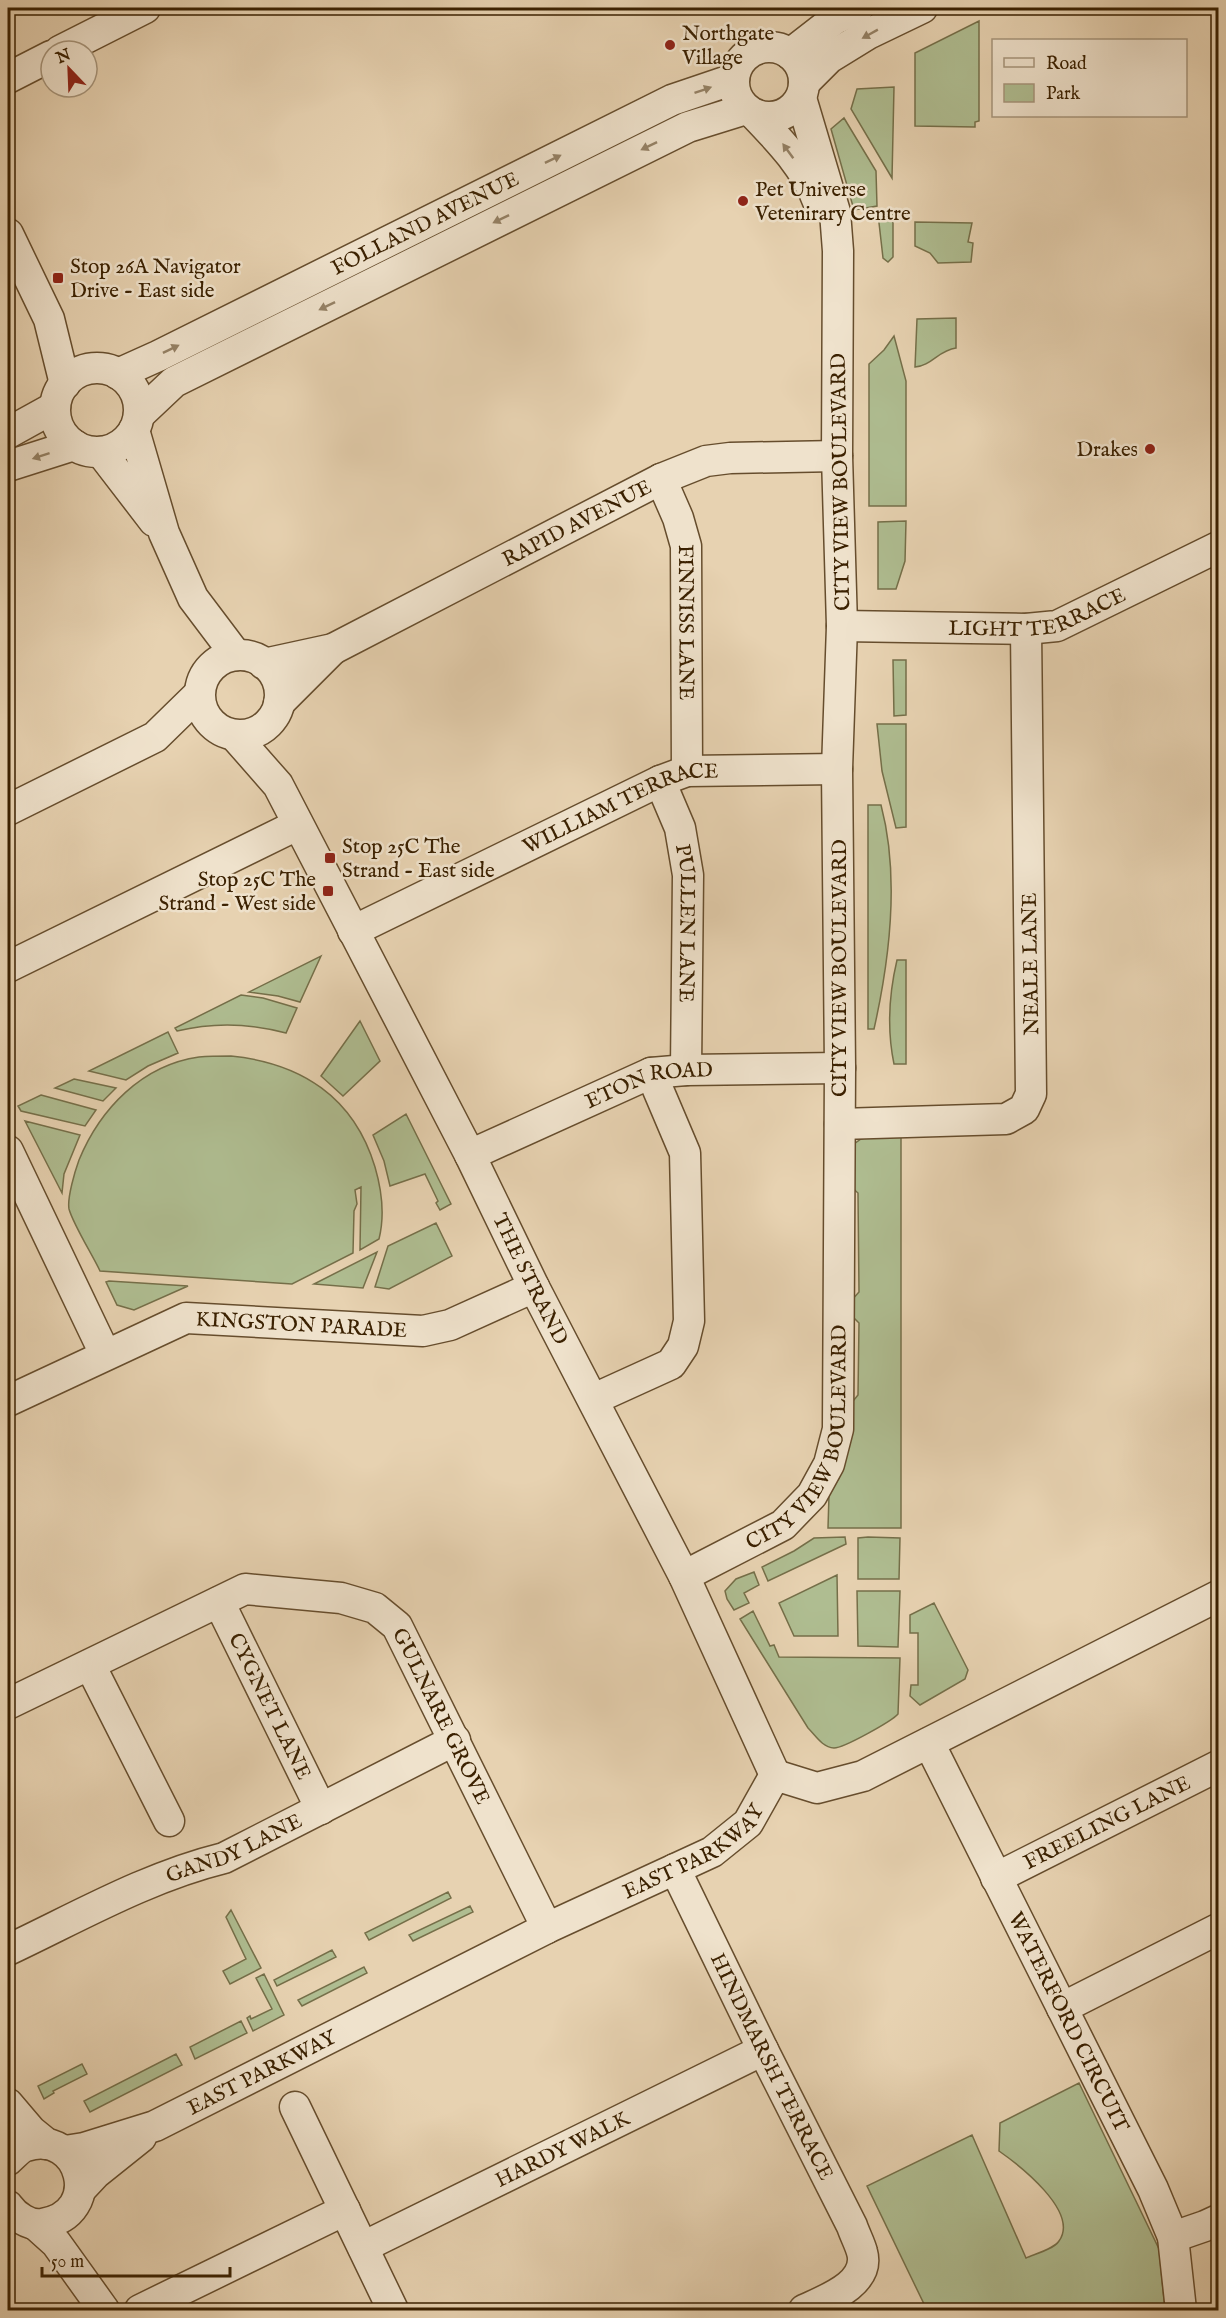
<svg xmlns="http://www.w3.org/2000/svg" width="1226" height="2318" viewBox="0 0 1226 2318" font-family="'IM FELL English',serif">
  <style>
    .green { fill: #afbd91; stroke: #756f49; stroke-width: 1.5 }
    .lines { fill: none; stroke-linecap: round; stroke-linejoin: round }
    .minor-casing { stroke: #664d2d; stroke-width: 33 }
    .minor { stroke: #efe2cc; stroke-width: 30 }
    .oneway { fill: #958266 }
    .poi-dot { fill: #8f2418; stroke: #efe2cc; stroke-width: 2 }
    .labels { text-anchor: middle; stroke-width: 5; stroke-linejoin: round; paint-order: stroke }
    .poi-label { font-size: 21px; fill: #3b2101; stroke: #efe2cc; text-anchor: start }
    .street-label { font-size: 21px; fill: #3b2101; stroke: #efe2cc }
  </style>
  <rect width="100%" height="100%" fill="#e7d2b1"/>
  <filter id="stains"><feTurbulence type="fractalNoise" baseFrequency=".00333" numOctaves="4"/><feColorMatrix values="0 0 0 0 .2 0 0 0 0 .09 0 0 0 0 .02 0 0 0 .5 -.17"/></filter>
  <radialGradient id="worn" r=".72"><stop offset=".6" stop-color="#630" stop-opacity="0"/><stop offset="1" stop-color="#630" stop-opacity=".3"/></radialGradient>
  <!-- green -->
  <path class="green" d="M 979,21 L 979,121 L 975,122 L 975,127 L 915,126 L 915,53 Z
    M 894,87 L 892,178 L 851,109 L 857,89 Z
    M 844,118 L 876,171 L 877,206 L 854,210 L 831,129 Z
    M 893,212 L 893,257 L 888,262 L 883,258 L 878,214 Z
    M 915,222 L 972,223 L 968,242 L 973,243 L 971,262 L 938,263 L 930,253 L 915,246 Z
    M 956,318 L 956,348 C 939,350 931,366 915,367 L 917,319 Z
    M 894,336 L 906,381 L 906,506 L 869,506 L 869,364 L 884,350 Z
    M 906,521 L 905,561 L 896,589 L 878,589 L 878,522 Z
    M 893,660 L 906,660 L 906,715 L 894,716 Z
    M 877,724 L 906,724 L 906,827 L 896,828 L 882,771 Z
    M 868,805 L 881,805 C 900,877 890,958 874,1029 L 868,1029 Z
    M 321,956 L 300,1002 L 278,996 L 249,992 Z
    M 897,960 L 906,960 L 906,1064 L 894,1064 C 887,1030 889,994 897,960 Z
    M 241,995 L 263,998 L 297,1008 L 286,1033 C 249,1023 214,1022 177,1031 L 175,1028 Z
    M 360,1021 L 380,1061 L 343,1096 L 321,1076 Z
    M 168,1032 L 178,1053 L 148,1066 L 126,1080 L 89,1071 Z
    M 231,1056 C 301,1063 354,1097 375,1167 C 382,1191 385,1215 379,1239 L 360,1250 L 361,1187 L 355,1190 L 357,1204 L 354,1211 L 353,1253 L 292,1284 L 100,1271 C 93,1256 73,1224 69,1209 C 67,1198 75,1171 79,1160 C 100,1109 142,1065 199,1057 C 210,1056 221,1056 231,1056 Z
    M 74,1079 L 116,1088 L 103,1101 L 55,1088 Z
    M 41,1095 L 96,1110 L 85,1126 L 21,1111 L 18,1106 Z
    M 406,1114 L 451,1204 L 440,1210 L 436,1203 L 438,1201 L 425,1174 L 390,1186 L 384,1161 L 373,1135 Z
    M 25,1121 L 80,1135 L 64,1174 L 62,1193 Z
    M 869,1137 L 901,1137 L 901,1528 L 828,1528 L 829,1495 L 839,1478 L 846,1455 L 849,1406 L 858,1395 L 859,1323 L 849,1313 L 850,1302 L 859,1292 L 858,1193 L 848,1184 L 854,1144 L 861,1139 Z
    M 436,1223 L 452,1256 L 389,1289 L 375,1287 L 388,1246 Z
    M 377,1252 L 363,1288 L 314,1284 Z
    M 109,1281 L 188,1286 L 134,1310 L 117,1305 L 106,1282 Z
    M 845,1537 L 846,1544 L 768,1581 L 762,1567 L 794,1551 L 814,1538 Z
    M 868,1537 L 900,1538 L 899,1579 L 858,1579 L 858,1538 Z
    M 754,1572 L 759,1585 L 744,1593 L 749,1603 L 734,1610 L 727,1599 L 725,1591 L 736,1579 Z
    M 837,1575 L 838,1636 L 794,1636 L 779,1603 Z
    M 857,1591 L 900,1591 L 898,1647 L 858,1646 Z
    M 934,1603 L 968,1670 L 965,1679 L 920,1705 L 910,1696 L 911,1685 L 918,1685 L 918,1633 L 910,1633 L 910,1615 Z
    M 753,1611 L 770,1646 L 774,1645 L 779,1657 L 900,1658 L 898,1714 C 892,1721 844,1748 834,1748 C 822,1747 816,1736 808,1728 L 740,1619 Z
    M 448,1892 L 451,1898 L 369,1940 L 365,1933 Z
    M 470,1906 L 473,1912 L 413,1941 L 409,1935 Z
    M 231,1910 L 261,1968 L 230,1984 L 223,1971 L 246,1959 L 226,1917 Z
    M 332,1950 L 336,1957 L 277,1986 L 274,1980 Z
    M 364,1967 L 367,1973 L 302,2006 L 298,2000 Z
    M 264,1974 L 284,2015 L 253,2031 L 247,2018 L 250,2016 L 251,2019 L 272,2009 L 256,1978 Z
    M 241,2021 L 247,2033 L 195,2059 L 190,2047 Z
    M 176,2054 L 182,2065 L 90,2112 L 84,2101 Z
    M 82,2064 L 87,2074 L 53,2091 L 54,2093 L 44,2099 L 38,2086 Z
    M 1079,2083 L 1159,2249 L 1165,2310 L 911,2310 L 924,2304 L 867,2186 L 972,2135 L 1026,2258 C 1035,2254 1054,2249 1059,2241 C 1080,2212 1019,2165 999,2151 L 1000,2123 Z"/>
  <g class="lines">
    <!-- minor casing -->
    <g class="minor-casing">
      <g id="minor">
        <circle cx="769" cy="82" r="35"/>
        <path d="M 60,51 L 145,8"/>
        <path d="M 790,54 L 835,19 L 858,8"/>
        <path d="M 8,78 L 51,56"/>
        <path d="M 804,83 L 829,58 L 868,34 L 922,8"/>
        <path d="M 754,114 C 780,141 806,168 819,204"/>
        <path d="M 8,234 L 49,319 L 65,384"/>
        <circle cx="97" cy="410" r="42"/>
        <path id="s1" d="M 118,374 L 158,356 L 672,100 L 734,79"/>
        <path d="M 139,415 L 174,382 L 688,127 L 746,109"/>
        <path d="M 134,430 L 164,533 L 193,598 L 236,655"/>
        <path d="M 8,433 L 55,407"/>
        <path d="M 101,452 L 154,521"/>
        <path d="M 8,466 L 74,445"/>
        <path id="s2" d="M 661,479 L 678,518 L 686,546 L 687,771"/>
        <path id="s3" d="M 842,626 L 1026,629 L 1057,626 L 1218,547"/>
        <circle cx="240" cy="695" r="40"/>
        <path id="s4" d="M 264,664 L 333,649 L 661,479 L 706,461 L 730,458 L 837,456"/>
        <path d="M 279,703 L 333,649"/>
        <path id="s5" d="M 235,736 L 278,785 L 470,1155 L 534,1287 L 684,1576 L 775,1775"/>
        <path id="s6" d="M 660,781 L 680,828 L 688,875 L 686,1070"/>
        <path d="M 8,810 L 155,737 L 199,694"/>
        <path id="s7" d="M 353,931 L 660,781 L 687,771 L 837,769"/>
        <path d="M 8,967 L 297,825"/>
        <path d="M 840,1124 L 1006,1119 L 1024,1109 L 1031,1094 L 1026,629"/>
        <path d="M 8,1151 L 105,1354"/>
        <path id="s8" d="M 470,1155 L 651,1073 L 686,1070 L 840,1068"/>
        <path d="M 594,1399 L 671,1364 L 683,1346 L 689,1321 L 685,1153 L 651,1073"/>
        <path id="s9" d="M 8,1401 L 186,1318 L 423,1331 L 450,1325 L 534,1287"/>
        <path id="s10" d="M 684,1576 L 783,1525 L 812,1495 L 829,1464 L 838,1429 L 840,1068 L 837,769 L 842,626 L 837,456 L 838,251 L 835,212 L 801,98"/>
        <path id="s11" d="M 219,1602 L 321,1809"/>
        <path d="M 90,1665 L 169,1821"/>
        <path id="s12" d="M 8,1704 L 245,1589 L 341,1598 L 375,1608 L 397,1626 L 547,1928"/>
        <path id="s13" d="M 929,1743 L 1153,2189 L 1173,2237 L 1181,2310"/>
        <path id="s14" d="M 675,1869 L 763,2050 L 852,2226 C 855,2235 860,2244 862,2252 C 871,2284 825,2300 804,2310"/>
        <path id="s15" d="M 996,1878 L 1218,1766"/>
        <path id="s16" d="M 8,1950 C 78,1917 147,1877 224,1858 L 455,1740"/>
        <path d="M 1062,2008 L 1218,1929"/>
        <path d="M 8,2104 L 31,2131 L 47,2144"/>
        <path d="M 295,2107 L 393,2310"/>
        <path id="s17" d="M 65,2151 L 84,2148 L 155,2126 L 547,1928 L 712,1852 L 748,1823 L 775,1775 L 817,1788 L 863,1776 L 1218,1596"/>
        <path d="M 8,2160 C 13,2156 19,2148 26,2146 C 81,2128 106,2214 42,2224 C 29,2226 15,2216 8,2206"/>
        <path d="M 81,2189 L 96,2173 L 141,2137"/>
        <path d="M 36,2225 L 56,2243 L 104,2310"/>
        <path d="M 1173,2237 L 1205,2226 L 1218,2220"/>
        <path id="s18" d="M 363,2247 L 763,2050"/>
        <path d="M 140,2310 L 345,2210"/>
      </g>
    </g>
    <!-- minor -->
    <use href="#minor" class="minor"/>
  </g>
  <!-- one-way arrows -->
  <defs><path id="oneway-solid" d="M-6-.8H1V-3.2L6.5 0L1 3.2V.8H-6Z" transform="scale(1.5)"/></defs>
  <g class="oneway">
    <use href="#oneway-solid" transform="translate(870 34) rotate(151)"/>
    <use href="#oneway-solid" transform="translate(703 90) rotate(-19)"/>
    <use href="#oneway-solid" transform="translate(649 146) rotate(154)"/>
    <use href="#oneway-solid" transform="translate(788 151) rotate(-126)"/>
    <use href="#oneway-solid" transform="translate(553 159) rotate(-26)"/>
    <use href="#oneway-solid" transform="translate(501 219) rotate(154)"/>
    <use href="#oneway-solid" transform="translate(327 306) rotate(154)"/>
    <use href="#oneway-solid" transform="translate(171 349) rotate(-26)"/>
    <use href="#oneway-solid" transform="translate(41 456) rotate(162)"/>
  </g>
  <!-- markers -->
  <g class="poi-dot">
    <circle cx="670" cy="45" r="6"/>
    <circle cx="743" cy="201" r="6"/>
    <rect x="52" y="272" width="12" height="12" rx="3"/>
    <circle cx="1150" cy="449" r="6"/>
    <rect x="324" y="852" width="12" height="12" rx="3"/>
    <rect x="322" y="885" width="12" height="12" rx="3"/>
  </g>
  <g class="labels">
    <!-- poi labels -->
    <g class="poi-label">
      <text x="682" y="40">Northgate<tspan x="682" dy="24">Village</tspan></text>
      <text x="755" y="196">Pet Universe<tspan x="755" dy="24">Vetenirary Centre</tspan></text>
      <text x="70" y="273">Stop 26A Navigator<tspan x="70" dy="24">Drive - East side</tspan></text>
      <text x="1138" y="456" text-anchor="end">Drakes</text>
      <text x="342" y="853">Stop 25C The<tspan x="342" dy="24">Strand - East side</tspan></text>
      <text x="316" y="886" text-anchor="end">Stop 25C The<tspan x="316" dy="24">Strand - West side</tspan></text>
    </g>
    <!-- street labels -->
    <g class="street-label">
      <text dy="7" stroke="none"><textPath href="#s1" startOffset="342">FOLLAND AVENUE</textPath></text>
      <text transform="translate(840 482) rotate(-91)" y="7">CITY VIEW BOULEVARD</text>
      <text dy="7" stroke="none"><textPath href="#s4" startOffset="345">RAPID AVENUE</textPath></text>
      <text dy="7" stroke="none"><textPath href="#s3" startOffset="198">LIGHT TERRACE</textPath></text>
      <text dy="7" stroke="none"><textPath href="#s2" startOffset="148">FINNISS LANE</textPath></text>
      <text dy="7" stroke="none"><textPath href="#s7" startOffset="296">WILLIAM TERRACE</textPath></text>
      <text dy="7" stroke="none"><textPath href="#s6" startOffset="147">PULLEN LANE</textPath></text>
      <text transform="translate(1030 964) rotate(-91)" y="7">NEALE LANE</text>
      <text transform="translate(839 968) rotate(-90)" y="7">CITY VIEW BOULEVARD</text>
      <text dy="7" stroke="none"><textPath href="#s8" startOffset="194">ETON ROAD</textPath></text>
      <text dy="7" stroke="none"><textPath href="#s5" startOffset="620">THE STRAND</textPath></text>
      <text dy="7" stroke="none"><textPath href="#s9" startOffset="312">KINGSTON PARADE</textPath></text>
      <text dy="7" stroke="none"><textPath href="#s10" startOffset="200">CITY VIEW BOULEVARD</textPath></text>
      <text dy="7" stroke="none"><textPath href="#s11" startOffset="116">CYGNET LANE</textPath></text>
      <text dy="7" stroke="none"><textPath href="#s12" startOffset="524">GULNARE GROVE</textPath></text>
      <text dy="7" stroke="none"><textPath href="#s15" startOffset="124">FREELING LANE</textPath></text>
      <text dy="7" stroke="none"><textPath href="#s17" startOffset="699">EAST PARKWAY</textPath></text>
      <text dy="7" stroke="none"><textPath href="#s16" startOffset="248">GANDY LANE</textPath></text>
      <text dy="7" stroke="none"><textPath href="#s13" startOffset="312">WATERFORD CIRCUIT</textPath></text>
      <text dy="7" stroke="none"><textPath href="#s14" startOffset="220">HINDMARSH TERRACE</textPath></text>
      <text dy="7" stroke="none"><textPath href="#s17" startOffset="213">EAST PARKWAY</textPath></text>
      <text dy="7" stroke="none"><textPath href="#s18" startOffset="222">HARDY WALK</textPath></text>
    </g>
  </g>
  <!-- margin -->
  <rect width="1226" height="2318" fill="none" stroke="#e7d2b1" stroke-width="30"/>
  <rect x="9" y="9" width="1208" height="2300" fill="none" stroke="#3b2101" stroke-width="3"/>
  <rect x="15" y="15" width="1196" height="2288" fill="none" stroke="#3b2101" stroke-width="1.5"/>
  <!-- legend -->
  <rect x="992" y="39" width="195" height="78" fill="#efe2cc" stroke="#a7957b" stroke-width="1.5"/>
  <rect x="1004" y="58" width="30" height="9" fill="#efe2cc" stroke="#a7957b" stroke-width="1.5"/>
  <text x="1046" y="69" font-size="18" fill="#3b2101">Road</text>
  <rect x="1004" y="84" width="30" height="18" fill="#afbd91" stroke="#a7957b" stroke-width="1.5"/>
  <text x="1046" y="99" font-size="18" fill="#3b2101">Park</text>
  <!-- north arrow -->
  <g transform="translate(69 69) rotate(337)"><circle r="28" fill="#efe2cc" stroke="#a7957b" stroke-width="1.5"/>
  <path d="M0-4.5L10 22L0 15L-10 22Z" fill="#8f2418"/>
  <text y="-9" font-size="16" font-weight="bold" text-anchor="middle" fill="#3b2101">N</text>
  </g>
  <!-- scale -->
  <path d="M42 2267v9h188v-9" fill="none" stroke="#3b2101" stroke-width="3"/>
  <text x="51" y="2267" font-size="18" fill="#3b2101" stroke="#efe2cc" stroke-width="4.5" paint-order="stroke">50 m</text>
  <rect width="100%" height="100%" filter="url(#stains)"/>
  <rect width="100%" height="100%" fill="url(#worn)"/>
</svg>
